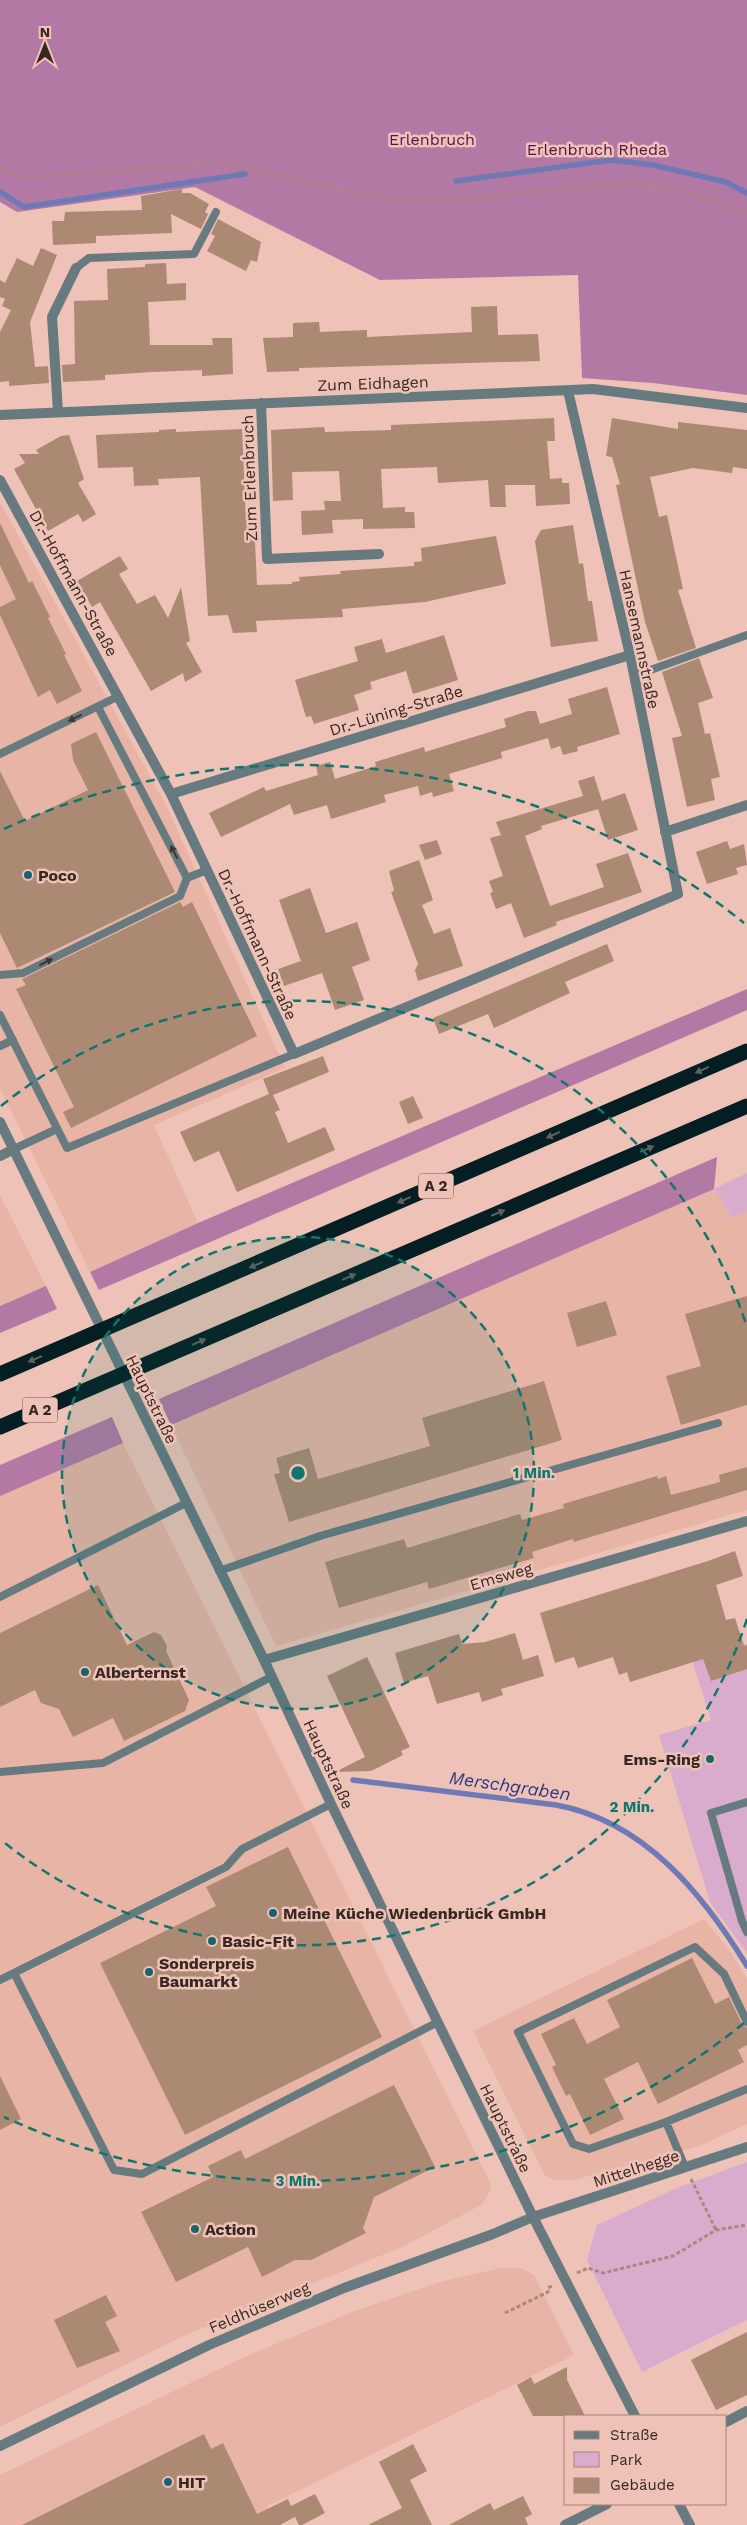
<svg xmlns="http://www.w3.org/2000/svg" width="747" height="2525" viewBox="0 0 747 2525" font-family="'Work Sans',sans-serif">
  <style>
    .built { fill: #e8b4a6 }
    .green { fill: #d9acce }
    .forest { fill: #b379a5 }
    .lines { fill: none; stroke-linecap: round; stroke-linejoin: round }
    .stream { stroke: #6e79b5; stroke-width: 5.5 }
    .building { fill: #ac8972 }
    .path { stroke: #aa887f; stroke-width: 3; stroke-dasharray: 4 2.5; stroke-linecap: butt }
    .service { stroke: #667a7f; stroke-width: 8 }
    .minor { stroke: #667a7f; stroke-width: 10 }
    .tertiary { stroke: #667a7f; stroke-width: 10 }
    .motorway { stroke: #051e23; stroke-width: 15 }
    .oneway { fill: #3f3431 }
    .oneway2 { fill: #62605e }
    .ring { fill: none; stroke: #0f766e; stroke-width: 2.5; stroke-dasharray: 9 6 }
    .poi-dot { fill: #1a6271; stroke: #eec2b6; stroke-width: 2 }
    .labels { text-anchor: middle; stroke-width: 5; stroke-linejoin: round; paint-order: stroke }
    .shield { fill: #eec2b6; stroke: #6f564f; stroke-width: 1 }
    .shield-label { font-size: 15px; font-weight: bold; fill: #382823 }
    .park-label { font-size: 16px; fill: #57114c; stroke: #eec2b6 }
    .street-label { font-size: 16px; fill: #382823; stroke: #eec2b6 }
    .poi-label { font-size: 16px; font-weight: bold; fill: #382823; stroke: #eec2b6; text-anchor: start }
    .water-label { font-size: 18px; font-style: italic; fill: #313680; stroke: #eec2b6 }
    .centre { fill: #0f766e; stroke: #eec2b6; stroke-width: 2.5 }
    .ring-label { font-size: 15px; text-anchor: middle; font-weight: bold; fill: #0f766e; stroke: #eec2b6; stroke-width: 5; stroke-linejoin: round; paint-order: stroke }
  </style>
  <rect width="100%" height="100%" fill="#eec2b6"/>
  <!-- built -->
  <path class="built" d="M 0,502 L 166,805 L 285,1068 L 154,1125 L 198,1223 L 90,1272 L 0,1088 Z
    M 714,1189 L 732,1218 L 747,1211 L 747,1510 L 276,1646 L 171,1425 Z
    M 0,1195 L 46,1286 L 0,1306 Z
    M 123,1443 L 491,2184 L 488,2196 L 481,2205 L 402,2247 L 183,2336 L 0,2427 L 0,1496 Z
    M 704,1919 L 730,1951 L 747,1979 L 747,2124 L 699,2146 L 574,2180 L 553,2180 L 544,2174 L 473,2031 Z
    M 501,2268 L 521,2268 L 534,2275 L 574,2355 L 267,2506 L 277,2525 L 0,2525 L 0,2475 L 238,2360 L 354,2311 L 443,2281 Z"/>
  <!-- green -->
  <path class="green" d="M 747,1173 L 747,1211 L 732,1218 L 714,1189 Z
    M 741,1634 L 744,1644 L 747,1644 L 747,1953 L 710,1902 L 659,1735 L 711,1720 L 689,1651 Z
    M 747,2162 L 747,2320 L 642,2372 L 587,2260 L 597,2225 L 677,2188 Z"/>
  <!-- forest -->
  <path class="forest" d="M 0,0 L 747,0 L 747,395 L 653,383 L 582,378 L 578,275 L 380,280 L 195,187 L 17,212 L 0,202 Z
    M 747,989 L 747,1010 L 99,1290 L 90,1272 L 198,1223 Z
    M 717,1157 L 714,1189 L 171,1425 L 159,1399 Z
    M 46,1286 L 57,1309 L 0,1333 L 0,1306 Z
    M 112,1417 L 123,1443 L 0,1496 L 0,1465 Z"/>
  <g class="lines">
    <!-- stream -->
    <path class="stream" d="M 456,181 L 611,160 L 653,165 L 726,182 L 747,193
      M 0,192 L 24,207 L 245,174
      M 353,1780 L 556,1805 C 644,1821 703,1894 747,1966"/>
  </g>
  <!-- building -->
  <path class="building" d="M 182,189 L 182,193 L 190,193 L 209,204 L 205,212 L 208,214 L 201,229 L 171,214 L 172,233 L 96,236 L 96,243 L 53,245 L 52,221 L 64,221 L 65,212 L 142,210 L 141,196 Z
    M 218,219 L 261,242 L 257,262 L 251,260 L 246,271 L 207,251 L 215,236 L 211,234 Z
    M 41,248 L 57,255 L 30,322 L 35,367 L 48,366 L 49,383 L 9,386 L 9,381 L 0,382 L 0,332 L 11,310 L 2,306 L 5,299 L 0,297 L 0,280 L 5,283 L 17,258 L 33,266 Z
    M 166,263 L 167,284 L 186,283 L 186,300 L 148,302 L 150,345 L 213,345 L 212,338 L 232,338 L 233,374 L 202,376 L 202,370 L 152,372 L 105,375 L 105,380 L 63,382 L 62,365 L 75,364 L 74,301 L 108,300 L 107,269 L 145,267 L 145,264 Z
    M 497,306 L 498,335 L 538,334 L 540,361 L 299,368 L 299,371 L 267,372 L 263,338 L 293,337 L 293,323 L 319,322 L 320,332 L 367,330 L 367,337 L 472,332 L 471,307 Z
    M 554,418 L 555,441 L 547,441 L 550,479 L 562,478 L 562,483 L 569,483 L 570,504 L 536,506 L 535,485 L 505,485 L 506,507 L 490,507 L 488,480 L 438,483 L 437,467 L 381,469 L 383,508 L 405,507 L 405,512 L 414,512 L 415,528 L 363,529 L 363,519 L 332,520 L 333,533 L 302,535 L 301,511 L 325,510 L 324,501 L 341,501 L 339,471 L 292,472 L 293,500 L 273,501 L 271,430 L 324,427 L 325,432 L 391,430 L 391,425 Z
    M 612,418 L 678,429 L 678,422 L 747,430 L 747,469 L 733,467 L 732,473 L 693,468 L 650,477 L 659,517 L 667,515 L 683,589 L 678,590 L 696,648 L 658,661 L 645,622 L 616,485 L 620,484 L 612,457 L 606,456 Z
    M 176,429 L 176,432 L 242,429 L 246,521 L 254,521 L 257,585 L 292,584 L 292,582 L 300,581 L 299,577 L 341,574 L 340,571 L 414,566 L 414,562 L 422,561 L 421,548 L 496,536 L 506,584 L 425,602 L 342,609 L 343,617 L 256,621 L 257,632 L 233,633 L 228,615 L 208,616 L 200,477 L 158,479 L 159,485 L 134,486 L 133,467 L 98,468 L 96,435 L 159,432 L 159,430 Z
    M 69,435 L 84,479 L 78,483 L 96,514 L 83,522 L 78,514 L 48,531 L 14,469 L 25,463 L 19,454 L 39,454 L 36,450 L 61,436 Z
    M 0,523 L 29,583 L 32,581 L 50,617 L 48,618 L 66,654 L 64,655 L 82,691 L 57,704 L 50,690 L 38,697 L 0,615 L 0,607 L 16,599 L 0,565 Z
    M 573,525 L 579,564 L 583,563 L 588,601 L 592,601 L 598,641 L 551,647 L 535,541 L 541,530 Z
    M 120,556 L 128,569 L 119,574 L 137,604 L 155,595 L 168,618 L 181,587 L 190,641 L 186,643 L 202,672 L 185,682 L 183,673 L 151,691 L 100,602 L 92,607 L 77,581 Z
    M 444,635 L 458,680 L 413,694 L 406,671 L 370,682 L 372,689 L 354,695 L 359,710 L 314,724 L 311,716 L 306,717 L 295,680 L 358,661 L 354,647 L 382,639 L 386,653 Z
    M 699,658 L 713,698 L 698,703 L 705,734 L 710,733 L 720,777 L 711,779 L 715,800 L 687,807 L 672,738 L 682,736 L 662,672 Z
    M 607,687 L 620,734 L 577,747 L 578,751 L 563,755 L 560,746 L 551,749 L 548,738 L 501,752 L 502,758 L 449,774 L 454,791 L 433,797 L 432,792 L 420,796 L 418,786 L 384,795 L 386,802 L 331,819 L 327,805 L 294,815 L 290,804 L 221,837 L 209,813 L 264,787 L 266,791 L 318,775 L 316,766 L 330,762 L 335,779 L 376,766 L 375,762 L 424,747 L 425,752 L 506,727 L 504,719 L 528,711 L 536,711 L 540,724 L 572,714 L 568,699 Z
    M 96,732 L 175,892 L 17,968 L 0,933 L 0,771 L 25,821 L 88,790 L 73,760 L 71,744 Z
    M 594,776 L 602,801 L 625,793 L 638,830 L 608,840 L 598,809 L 541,826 L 542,829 L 525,836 L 550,906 L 604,887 L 596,864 L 628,853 L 642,892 L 556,922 L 557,925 L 524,938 L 511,903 L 496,909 L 490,893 L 493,892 L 489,881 L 503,876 L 490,838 L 501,835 L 496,822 L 583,796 L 578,781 Z
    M 437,840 L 442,854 L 425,860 L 419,845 Z
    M 727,841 L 730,849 L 744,844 L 747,865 L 736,868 L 738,874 L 707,884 L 696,852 Z
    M 419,860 L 433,900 L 422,905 L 434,934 L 450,928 L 463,966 L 418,981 L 415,970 L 418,964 L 391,892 L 394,891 L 389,871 Z
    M 310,888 L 326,933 L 357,922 L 370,960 L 352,967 L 364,1000 L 335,1010 L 322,973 L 284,986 L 278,969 L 301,961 L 279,900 Z
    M 180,902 L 183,907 L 192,902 L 257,1036 L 71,1128 L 63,1112 L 74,1107 L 16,989 L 26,985 L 22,979 Z
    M 607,944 L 614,961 L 565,982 L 570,993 L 494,1028 L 488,1014 L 439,1034 L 433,1018 Z
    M 323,1056 L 329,1072 L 273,1095 L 280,1110 L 275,1112 L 288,1143 L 325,1127 L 335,1150 L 237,1192 L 219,1151 L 194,1162 L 180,1132 L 269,1094 L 263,1079 Z
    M 413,1096 L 423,1118 L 408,1124 L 399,1102 Z
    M 747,1296 L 747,1405 L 681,1425 L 666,1376 L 701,1366 L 685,1314 Z
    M 606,1301 L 617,1335 L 577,1347 L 567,1313 Z
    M 544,1381 L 562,1440 L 289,1522 L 274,1474 L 280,1473 L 276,1458 L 309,1448 L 318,1479 L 430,1446 L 422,1418 Z
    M 747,1467 L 747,1490 L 574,1542 L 573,1539 L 532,1552 L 534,1558 L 429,1589 L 427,1582 L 339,1608 L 325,1562 L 404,1539 L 407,1548 L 520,1514 L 522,1520 L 564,1508 L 563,1504 L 657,1476 L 658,1479 L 666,1476 L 671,1495 L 720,1482 L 719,1475 Z
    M 735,1551 L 743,1576 L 716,1585 L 726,1620 L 735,1618 L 744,1646 L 747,1645 L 747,1669 L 711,1681 L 703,1659 L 630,1682 L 627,1672 L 619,1675 L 613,1657 L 578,1668 L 574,1657 L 555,1663 L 540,1613 L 708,1561 Z
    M 98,1585 L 127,1645 L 154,1632 L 161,1635 L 167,1646 L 166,1651 L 189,1700 L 185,1711 L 124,1741 L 113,1718 L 73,1737 L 59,1709 L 41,1703 L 35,1690 L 0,1707 L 0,1633 Z
    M 515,1633 L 523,1660 L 538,1655 L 544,1676 L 501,1689 L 503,1695 L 482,1702 L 479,1692 L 437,1704 L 428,1676 L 404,1683 L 395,1653 L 459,1634 L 462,1644 L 485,1642 Z
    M 367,1657 L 410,1747 L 401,1751 L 403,1755 L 371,1771 L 335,1772 L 365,1757 L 327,1676 Z
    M 288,1847 L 382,2037 L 185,2135 L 100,1963 L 216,1906 L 206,1887 Z
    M 692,1958 L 715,2004 L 729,1997 L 742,2024 L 747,2028 L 747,2045 L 738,2050 L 744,2062 L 658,2104 L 638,2062 L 604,2079 L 624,2119 L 590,2135 L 570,2094 L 566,2096 L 552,2067 L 556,2065 L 541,2034 L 574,2018 L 587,2044 L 620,2027 L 607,2000 Z
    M 0,2076 L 21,2119 L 0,2130 Z
    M 394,2085 L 435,2167 L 374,2197 L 363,2228 L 366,2233 L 311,2260 L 295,2260 L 262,2277 L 248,2247 L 176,2282 L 141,2212 L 213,2177 L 208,2166 L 241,2150 L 245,2159 Z
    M 106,2295 L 117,2316 L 105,2322 L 120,2351 L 77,2368 L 54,2320 Z
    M 747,2332 L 747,2395 L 716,2410 L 691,2360 Z
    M 567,2367 L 567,2380 L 585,2416 L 533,2416 L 517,2385 L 531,2377 L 534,2384 Z
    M 204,2434 L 211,2449 L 223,2443 L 257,2514 L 288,2499 L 291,2506 L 315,2494 L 325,2513 L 302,2525 L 299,2525 L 295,2517 L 280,2525 L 22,2525 Z
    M 413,2444 L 427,2471 L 410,2480 L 432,2525 L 368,2525 L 402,2508 L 379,2462 Z
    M 523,2496 L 532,2514 L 525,2518 L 528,2525 L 449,2525 L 490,2503 L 494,2510 Z"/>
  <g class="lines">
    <!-- path -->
    <path class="path" d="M 0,169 L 22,178 L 231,163 L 366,196 L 413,201 L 457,200 L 594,185 L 641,185 L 693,194 L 747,215
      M 691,2179 L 716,2230
      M 577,2273 L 588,2268 L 603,2273 L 673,2256 L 716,2230 L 747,2225
      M 505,2313 L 548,2292 L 548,2288 L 554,2285"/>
    <!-- service -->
    <path class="service" d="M 76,268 L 89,258 L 194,254 L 216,212
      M 634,676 L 747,635
      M 0,754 L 119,696
      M 187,878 L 207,870
      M 0,975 L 23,973 L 180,896 L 187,878 L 98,707
      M 0,1015 L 67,1148 L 294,1054
      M 0,1046 L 13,1040
      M 14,1149 L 57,1129
      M 219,1571 L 320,1536 L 718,1423
      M 0,1597 L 186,1503
      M 0,1772 L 103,1763 L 271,1677
      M 747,1802 L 711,1813 L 742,1921 L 747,1932
      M 14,1973 L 114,2170 L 142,2174 L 438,2022
      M 0,1980 L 226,1867 L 242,1849 L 331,1804
      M 747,2022 L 724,1974 L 695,1947 L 518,2032 L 573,2144 L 589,2149 L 666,2122 L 747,2089
      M 666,2122 L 685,2167"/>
    <!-- minor -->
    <path class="minor" d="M 261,403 L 267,559 L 379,554
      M 58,412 L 52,317 L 76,268
      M 0,415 L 593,389 L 747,408
      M 0,480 L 171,794 L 294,1054 L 678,894 L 630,655 L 568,391
      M 171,794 L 630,655
      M 665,832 L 747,805
      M 0,1156 L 14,1149
      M 264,1660 L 747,1521
      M 726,2422 L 747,2411
      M 0,2446 L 209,2345 L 344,2288 L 493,2234 L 533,2217 L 747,2147
      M 565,2525 L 607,2504"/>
    <!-- tertiary -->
    <path class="tertiary" d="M 0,1122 L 264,1660 L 331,1804 L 533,2217 L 635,2416
      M 679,2504 L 690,2525"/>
    <!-- motorway -->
    <path class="motorway" d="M 0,1374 L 747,1051
      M 0,1427 L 747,1106"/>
  </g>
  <!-- one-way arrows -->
  <defs><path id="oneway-solid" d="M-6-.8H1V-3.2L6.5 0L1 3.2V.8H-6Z" transform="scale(1.25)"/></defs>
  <g class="oneway">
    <use href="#oneway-solid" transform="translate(75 718) rotate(154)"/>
    <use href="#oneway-solid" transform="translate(174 852) rotate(-117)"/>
    <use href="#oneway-solid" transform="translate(46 962) rotate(-26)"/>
  </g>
  <g class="oneway2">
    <use href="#oneway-solid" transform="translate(702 1070) rotate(156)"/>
    <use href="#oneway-solid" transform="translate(553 1135) rotate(156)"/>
    <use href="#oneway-solid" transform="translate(647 1149) rotate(-23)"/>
    <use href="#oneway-solid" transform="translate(404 1200) rotate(156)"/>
    <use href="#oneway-solid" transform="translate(498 1213) rotate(-23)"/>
    <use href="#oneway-solid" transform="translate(256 1265) rotate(156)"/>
    <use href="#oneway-solid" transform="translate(349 1277) rotate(-23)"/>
    <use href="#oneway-solid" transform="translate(199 1342) rotate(-23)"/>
    <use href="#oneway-solid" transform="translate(35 1359) rotate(157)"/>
  </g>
  <!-- distance rings -->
  <circle cx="298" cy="1473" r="236" fill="#0f766e" fill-opacity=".12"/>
  <g class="ring">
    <circle cx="298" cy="1473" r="236"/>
    <path d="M747 1619A472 472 0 0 1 1 1840M1 1106A472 472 0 0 1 747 1327"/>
    <path d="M744 2023A708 708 0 0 1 4 2117M4 829A708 708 0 0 1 744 923"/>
  </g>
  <!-- markers -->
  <g class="poi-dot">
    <circle cx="28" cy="875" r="5"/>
    <circle cx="85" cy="1672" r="5"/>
    <circle cx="710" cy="1759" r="5"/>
    <circle cx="273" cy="1913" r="5"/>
    <circle cx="212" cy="1941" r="5"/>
    <circle cx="149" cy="1972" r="5"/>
    <circle cx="195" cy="2229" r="5"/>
    <circle cx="168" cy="2482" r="5"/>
  </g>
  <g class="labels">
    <!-- shield labels -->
    <g class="shield">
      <rect x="418.5" y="1173.5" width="35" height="25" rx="4"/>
      <rect x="22.5" y="1397.5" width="35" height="25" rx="4"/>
    </g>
    <g class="shield-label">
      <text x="436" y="1191">A 2</text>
      <text x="40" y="1415">A 2</text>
    </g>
    <!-- park labels -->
    <g class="park-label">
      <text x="432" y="145">Erlenbruch</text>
      <text x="597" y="155">Erlenbruch Rheda</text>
    </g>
    <!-- street labels -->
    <g class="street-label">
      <text transform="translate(373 383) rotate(-2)" y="6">Zum Eidhagen</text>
      <text transform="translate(249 478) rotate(-92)" y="6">Zum Erlenbruch</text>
      <text transform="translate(74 583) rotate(61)" y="6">Dr.-Hoffmann-Straße</text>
      <text transform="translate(640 639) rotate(78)" y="6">Hansemannstraße</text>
      <text transform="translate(396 710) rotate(-17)" y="6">Dr.-Lüning-Straße</text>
      <text transform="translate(258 944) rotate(65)" y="6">Dr.-Hoffmann-Straße</text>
      <text transform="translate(152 1399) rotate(64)" y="6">Hauptstraße</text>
      <text transform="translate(501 1576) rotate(-16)" y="6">Emsweg</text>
      <text transform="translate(329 1764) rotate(65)" y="6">Hauptstraße</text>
      <text transform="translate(506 2128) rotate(64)" y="6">Hauptstraße</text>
      <text transform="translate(636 2168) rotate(-18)" y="6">Mittelhegge</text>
      <text transform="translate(259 2307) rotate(-23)" y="6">Feldhüserweg</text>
    </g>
    <!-- poi labels -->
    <g class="poi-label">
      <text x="38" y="881">Poco</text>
      <text x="95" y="1678">Alberternst</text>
      <text x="700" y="1765" text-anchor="end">Ems-Ring</text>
      <text x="283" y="1919">Meine Küche Wiedenbrück GmbH</text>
      <text x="222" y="1947">Basic-Fit</text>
      <text x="159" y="1969">Sonderpreis<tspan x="159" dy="18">Baumarkt</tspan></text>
      <text x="205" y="2235">Action</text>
      <text x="178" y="2488">HIT</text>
    </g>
    <!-- water labels -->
    <g class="water-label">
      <text transform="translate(510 1786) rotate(8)" y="6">Merschgraben</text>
    </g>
  </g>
  <circle cx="298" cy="1473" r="8" class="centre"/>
  <g class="ring-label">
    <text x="534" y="1478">1 Min.</text>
    <text x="632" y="1812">2 Min.</text>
    <text x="298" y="2186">3 Min.</text>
  </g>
  <!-- legend -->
  <rect x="564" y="2415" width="162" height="90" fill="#eec2b6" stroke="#a5847b"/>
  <rect x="574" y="2431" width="25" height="8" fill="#667a7f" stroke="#a5847b"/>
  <text x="610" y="2440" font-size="15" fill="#382823">Straße</text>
  <rect x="574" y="2452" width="25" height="15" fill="#d9acce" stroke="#a5847b"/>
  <text x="610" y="2465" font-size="15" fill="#382823">Park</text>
  <rect x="574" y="2478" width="25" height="15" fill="#ac8972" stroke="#a5847b"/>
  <text x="610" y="2490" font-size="15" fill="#382823">Gebäude</text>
  <!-- north arrow -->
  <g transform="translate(45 45)" stroke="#eec2b6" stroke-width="4" paint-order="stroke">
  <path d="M0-4L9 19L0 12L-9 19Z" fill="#382823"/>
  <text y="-8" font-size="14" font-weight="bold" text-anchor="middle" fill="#382823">N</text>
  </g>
</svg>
